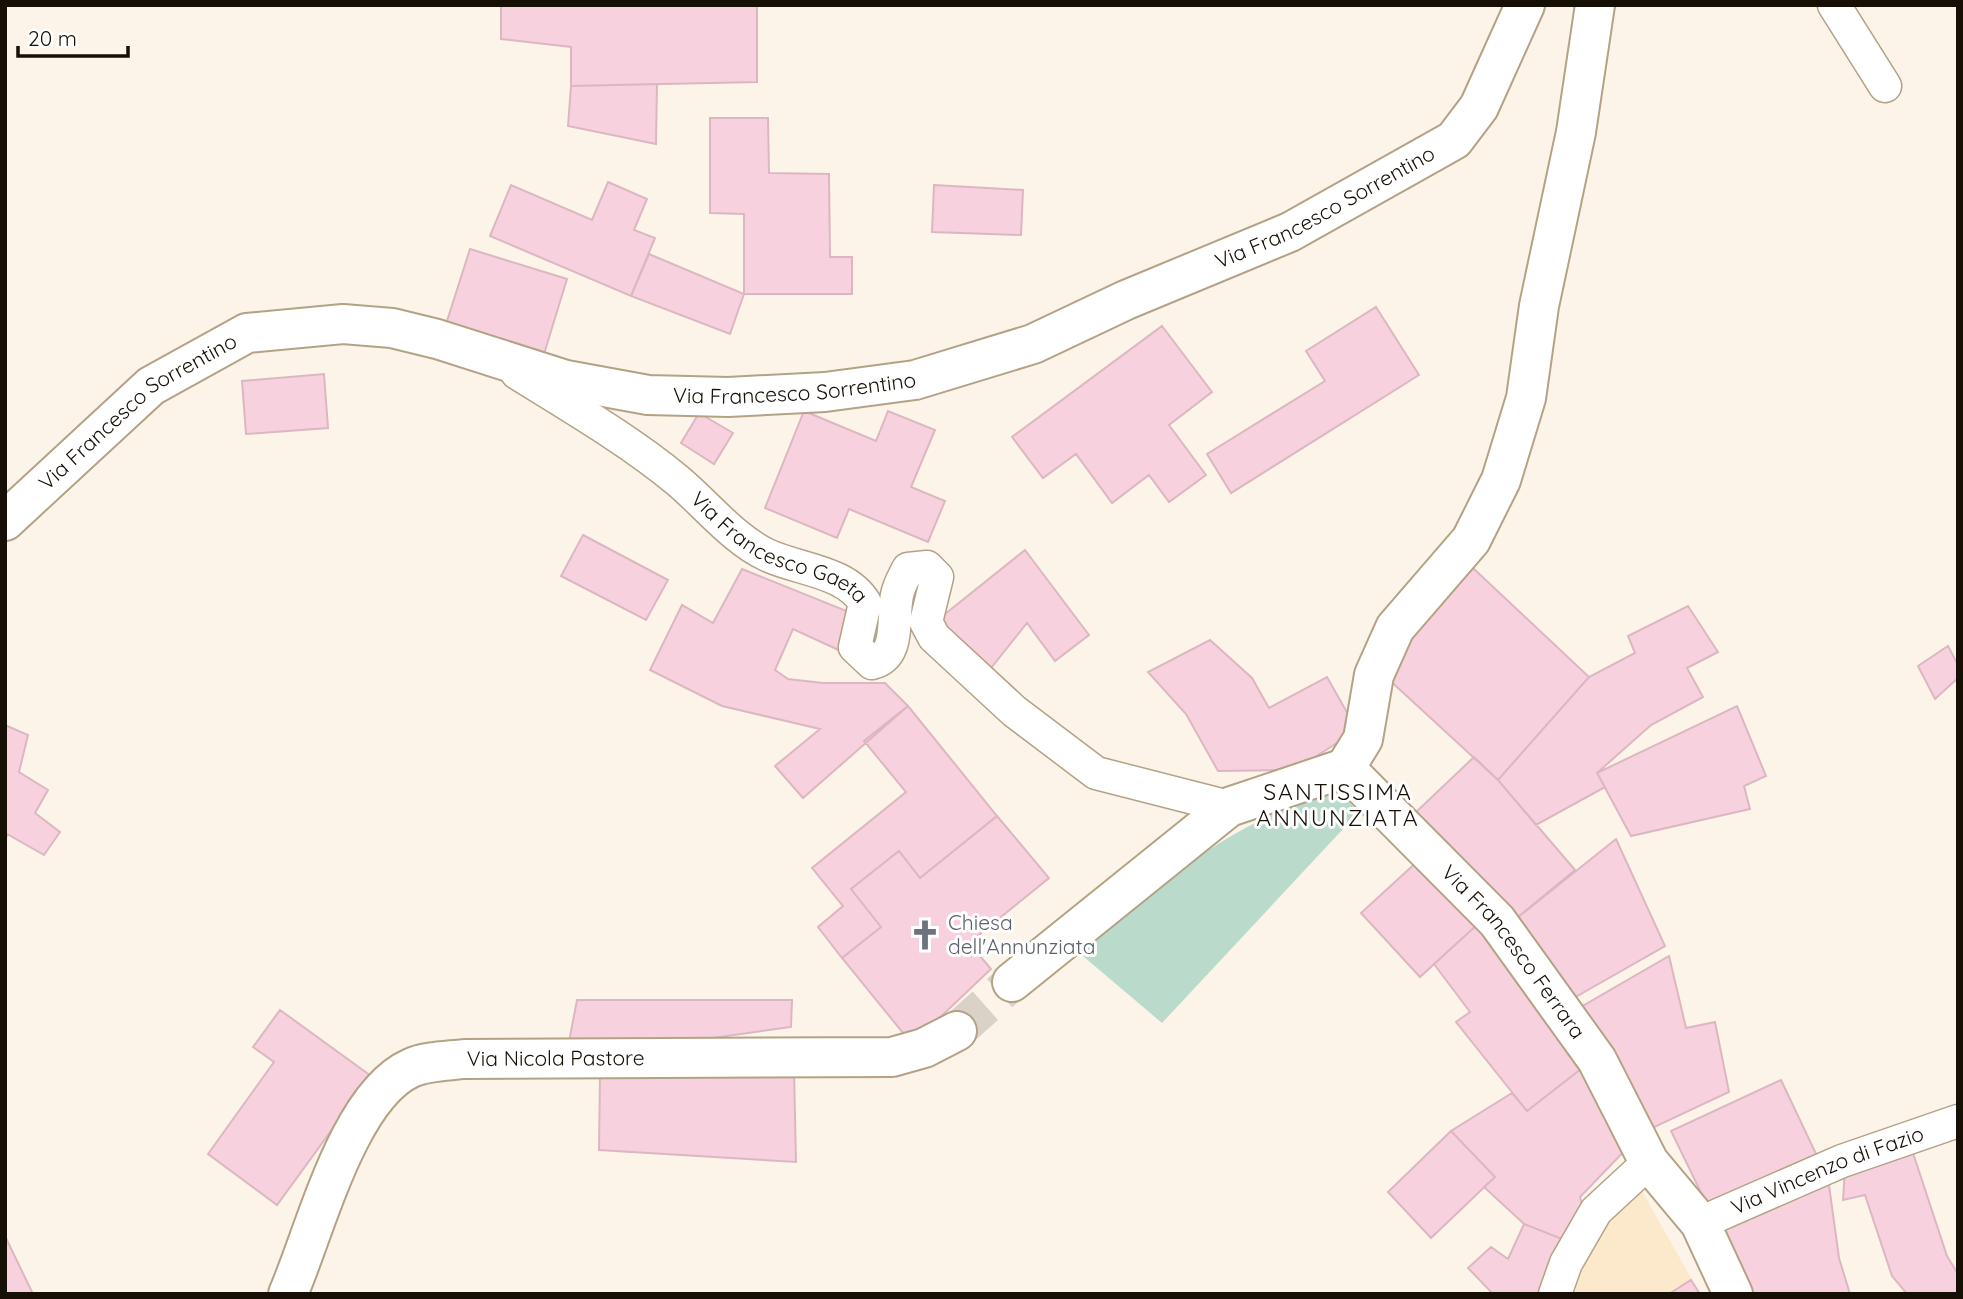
<svg xmlns="http://www.w3.org/2000/svg" width="1963" height="1299" viewBox="0 0 1963 1299" font-family="Quicksand,sans-serif">
  <style>
    .built { fill: #fce9cb }
    .green { fill: #badbcb }
    .building { fill: #f7d1dd; stroke: #dcb7c2; stroke-width: 2 }
    .lines { fill: none; stroke-linecap: round; stroke-linejoin: round }
    .tertiary-tunnel { stroke: #dad2c6; stroke-width: 38; stroke-dasharray: 38 19; stroke-linecap: butt }
    .minor-casing { stroke: #b4a285; stroke-width: 35 }
    .tertiary-casing { stroke: #b4a285; stroke-width: 42 }
    .minor { stroke: #fff; stroke-width: 32 }
    .tertiary { stroke: #fff; stroke-width: 38 }
    .labels { text-anchor: middle; stroke-width: 6; stroke-linejoin: round; paint-order: stroke }
    .street-label { font-size: 21px; fill: #160f05; stroke: #fff }
    .worship-label { font-size: 21px; fill: #5b616d; stroke: #fff; text-anchor: start }
    .neighbourhood-label { font-size: 23px; letter-spacing: 2px; fill: #160f05; stroke: #fff }
  </style>
  <rect width="100%" height="100%" fill="#fcf4e8"/>
  <!-- built -->
  <path class="built" d="M 1642,1191 L 1700,1294 L 1574,1294 L 1593,1238 Z"/>
  <!-- green -->
  <path class="green" d="M 1340,790 L 1358,813 L 1162,1023 L 1077,951 C 1140,897 1204,846 1279,811 C 1298,802 1320,797 1340,790 Z"/>
  <!-- building -->
  <path class="building" d="M 501,5 L 757,5 L 757,82 L 571,86 L 571,47 L 501,39 Z
    M 657,84 L 656,144 L 568,126 L 571,86 Z
    M 710,118 L 768,118 L 769,173 L 829,174 L 830,257 L 852,257 L 852,294 L 744,294 L 744,214 L 710,213 Z
    M 608,182 L 647,199 L 634,230 L 655,238 L 631,296 L 490,236 L 511,185 L 592,220 Z
    M 934,185 L 1023,190 L 1021,235 L 932,232 Z
    M 470,249 L 567,279 L 544,354 L 446,324 Z
    M 649,254 L 744,294 L 730,334 L 631,296 Z
    M 1376,307 L 1419,375 L 1231,493 L 1207,454 L 1325,381 L 1306,351 Z
    M 1162,326 L 1212,392 L 1169,425 L 1206,475 L 1169,502 L 1149,475 L 1112,503 L 1076,454 L 1043,478 L 1012,437 Z
    M 324,374 L 328,428 L 246,434 L 242,381 Z
    M 804,411 L 876,441 L 888,411 L 935,430 L 911,487 L 945,501 L 928,542 L 849,509 L 837,538 L 765,508 Z
    M 699,413 L 733,433 L 714,464 L 681,443 Z
    M 583,535 L 668,580 L 646,620 L 561,576 Z
    M 1025,550 L 1089,635 L 1055,661 L 1027,623 L 987,673 L 935,622 Z
    M 1473,568 L 1589,677 L 1498,780 L 1385,676 L 1402,646 Z
    M 742,569 L 854,614 L 843,652 L 793,629 L 775,670 L 788,679 L 823,683 L 885,683 L 908,706 L 803,798 L 775,766 L 820,729 L 722,706 L 650,670 L 682,605 L 713,623 Z
    M 1688,606 L 1718,652 L 1687,668 L 1703,697 L 1651,725 L 1597,773 L 1605,787 L 1536,825 L 1498,780 L 1589,677 L 1635,653 L 1628,636 Z
    M 1210,640 L 1252,678 L 1269,708 L 1327,677 L 1357,730 L 1295,770 L 1218,771 L 1186,714 L 1148,672 Z
    M 1948,646 L 1958,665 L 1958,678 L 1935,699 L 1918,666 Z
    M 908,706 L 997,816 L 920,878 L 899,851 L 851,889 L 881,927 L 842,958 L 818,927 L 843,906 L 812,868 L 906,792 L 864,741 Z
    M 1737,706 L 1766,776 L 1744,786 L 1750,809 L 1631,836 L 1597,773 Z
    M 5,725 L 28,735 L 19,772 L 48,790 L 35,813 L 60,832 L 44,855 L 7,834 L 5,843 Z
    M 1474,757 L 1498,780 L 1575,870 L 1512,922 L 1415,813 Z
    M 997,816 L 1049,878 L 969,943 L 991,969 L 912,1044 L 842,958 L 881,927 L 851,889 L 899,851 L 920,878 Z
    M 1616,839 L 1665,946 L 1572,999 L 1512,922 Z
    M 1419,860 L 1478,924 L 1420,977 L 1361,913 Z
    M 1478,924 L 1586,1065 L 1527,1111 L 1456,1022 L 1470,1012 L 1434,964 Z
    M 1669,956 L 1686,1028 L 1715,1022 L 1729,1092 L 1646,1131 L 1581,1007 Z
    M 577,1000 L 792,1000 L 791,1027 L 656,1046 L 569,1042 Z
    M 280,1010 L 371,1076 L 277,1205 L 208,1154 L 274,1062 L 253,1047 Z
    M 1586,1065 L 1633,1142 L 1580,1197 L 1585,1213 L 1562,1239 L 1524,1224 L 1484,1187 L 1495,1177 L 1451,1131 L 1512,1093 L 1527,1111 Z
    M 794,1070 L 796,1162 L 599,1150 L 600,1075 Z
    M 1781,1080 L 1818,1158 L 1709,1209 L 1671,1131 Z
    M 1451,1131 L 1495,1177 L 1431,1238 L 1388,1192 Z
    M 1911,1147 L 1947,1256 L 1958,1274 L 1958,1294 L 1907,1294 L 1892,1276 L 1865,1195 L 1843,1200 L 1845,1170 Z
    M 1828,1178 L 1839,1258 L 1850,1294 L 1748,1294 L 1723,1223 Z
    M 1524,1224 L 1562,1239 L 1547,1294 L 1493,1294 L 1468,1268 L 1491,1247 L 1508,1259 Z
    M 5,1236 L 33,1294 L 5,1294 Z
    M 1691,1280 L 1700,1294 L 1669,1294 Z"/>
  <g class="lines">
    <!-- tertiary-tunnel -->
    <path class="tertiary-tunnel" d="M 957,1031 L 1012,982"/>
    <!-- minor casing -->
    <g class="minor-casing">
      <g id="minor">
        <path d="M 1834,5 L 1885,86"/>
        <path id="s1" d="M 517,373 C 570,406 630,441 677,480 C 706,504 733,539 767,555 C 799,570 846,571 865,603 L 855,647 L 872,663 C 901,656 892,619 897,595 C 899,585 904,577 908,569 L 927,567 L 937,577 L 926,622 L 934,637 L 1014,711 L 1096,773 L 1229,807"/>
        <path id="s2" d="M 1700,1223 L 1842,1161 L 1958,1121"/>
        <path d="M 1555,1294 L 1566,1263 L 1596,1211 L 1649,1162"/>
      </g>
    </g>
    <!-- tertiary casing -->
    <g class="tertiary-casing">
      <g id="tertiary">
        <path id="s3" d="M 5,521 L 151,386 L 247,333 L 343,324 L 392,328 L 437,339 L 566,380 L 648,395 L 728,397 L 825,392 L 915,380 L 1033,344 L 1126,300 L 1290,232 L 1454,140 L 1479,107 L 1525,5"/>
        <path d="M 1345,768 L 1363,739 L 1374,675 L 1395,628 L 1471,540 L 1501,480 L 1526,398 L 1539,306 L 1576,132 L 1595,5"/>
        <path id="s4" d="M 1345,768 L 1497,921 L 1597,1060 L 1649,1162 L 1700,1223 L 1733,1294"/>
        <path d="M 1012,982 L 1229,807 L 1345,768"/>
        <path id="s5" d="M 288,1294 C 315,1232 348,1096 411,1068 C 426,1061 448,1061 464,1059 L 892,1057 L 924,1048 L 957,1031"/>
      </g>
    </g>
    <!-- minor -->
    <use href="#minor" class="minor"/>
    <!-- tertiary -->
    <use href="#tertiary" class="tertiary"/>
  </g>
  <!-- icons -->
  <defs>
    <g id="church-bare" transform="scale(2.415)"><path d="M-1.2-6h2.4v3.5h3.3v2.4h-3.3V6h-2.4V-.1h-3.3v-2.4h3.3Z" fill="#6b7280" stroke="#fff" stroke-width="2.5" paint-order="stroke"/></g>
  </defs>
  <g fill-rule="evenodd">
    <use href="#church-bare" x="925" y="935"/>
  </g>
  <g class="labels">
    <!-- street labels -->
    <g class="street-label">
      <text dy="7" stroke="none"><textPath href="#s3" startOffset="1433">Via Francesco Sorrentino</textPath></text>
      <text dy="7" stroke="none"><textPath href="#s3" startOffset="866">Via Francesco Sorrentino</textPath></text>
      <text dy="7" stroke="none"><textPath href="#s3" startOffset="173">Via Francesco Sorrentino</textPath></text>
      <text dy="7" stroke="none"><textPath href="#s1" startOffset="317">Via Francesco Gaeta</textPath></text>
      <text dy="7" stroke="none"><textPath href="#s4" startOffset="250">Via Francesco Ferrara</textPath></text>
      <text dy="7" stroke="none"><textPath href="#s5" startOffset="408">Via Nicola Pastore</textPath></text>
      <text dy="7" stroke="none"><textPath href="#s2" startOffset="138">Via Vincenzo di Fazio</textPath></text>
    </g>
    <!-- worship labels -->
    <g class="worship-label">
      <text x="948" y="930">Chiesa<tspan x="948" dy="24">dell'Annunziata</tspan></text>
    </g>
    <!-- neighbourhood labels -->
    <g class="neighbourhood-label">
      <text x="1338" y="800">SANTISSIMA<tspan x="1338" dy="26">ANNUNZIATA</tspan></text>
    </g>
  </g>
  <!-- border -->
  <rect width="1963" height="1299" fill="none" stroke="#160f05" stroke-width="14"/>
  <!-- scale -->
  <path d="M18 46v10h110v-10" fill="none" stroke="#160f05" stroke-width="3.5"/>
  <text x="28" y="46" font-size="21" fill="#160f05" stroke="#ffffff" stroke-width="5" paint-order="stroke">20 m</text>
</svg>
